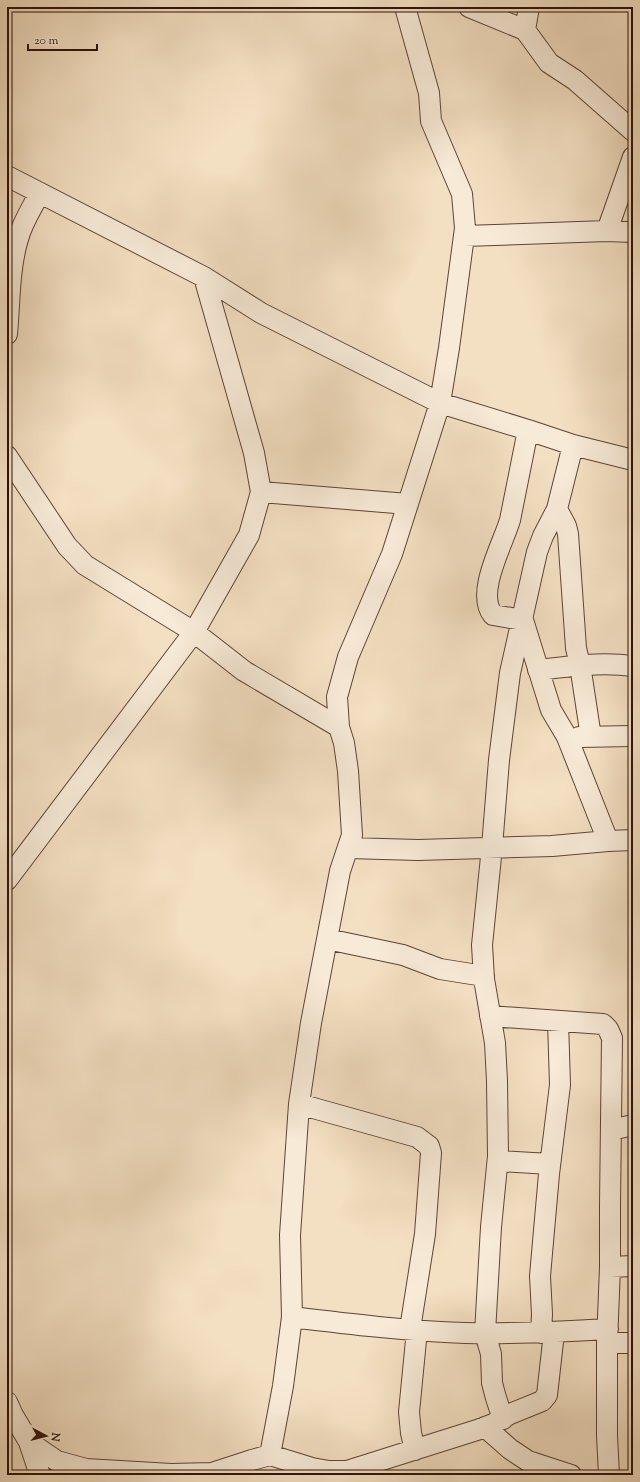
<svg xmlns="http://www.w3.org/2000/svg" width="640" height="1482" viewBox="0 0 640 1482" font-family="'Sorts Mill Goudy',serif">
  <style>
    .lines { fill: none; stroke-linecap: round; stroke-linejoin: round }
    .street-casing { stroke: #5e4436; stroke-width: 22 }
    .street { stroke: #f7ead7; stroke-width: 20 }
  </style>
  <rect width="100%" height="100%" fill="#f3dfc2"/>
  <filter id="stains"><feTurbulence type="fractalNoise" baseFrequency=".005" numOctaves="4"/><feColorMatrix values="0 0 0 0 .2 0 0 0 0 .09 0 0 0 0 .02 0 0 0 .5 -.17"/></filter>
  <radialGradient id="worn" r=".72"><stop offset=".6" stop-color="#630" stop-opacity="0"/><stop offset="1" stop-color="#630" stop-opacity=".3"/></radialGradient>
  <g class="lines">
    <!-- street casing -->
    <g class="street-casing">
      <path id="street" d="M 469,7 L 525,30 L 549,63 L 575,80 L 633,131
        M 525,30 L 529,7
        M 7,176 L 204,277 L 261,313 L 440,403 L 528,430 L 573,445 L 633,460
        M 607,231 L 633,157
        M 464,236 L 607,231 L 633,232
        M 7,334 C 10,302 9,269 18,239 C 22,223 32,208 39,194
        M 528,430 L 510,520 C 503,544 475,593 493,615 L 523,620 L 551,710 L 567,737 L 608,841
        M 7,456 L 67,546 L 85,565 L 194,632 L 244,671 L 339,727
        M 261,492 L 408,504
        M 557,509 L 566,526 L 568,534 L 576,648 L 580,665 L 591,737
        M 538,670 C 570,666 601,662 633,666
        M 579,737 L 633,736
        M 348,848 L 418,850 L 552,846 L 608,841 L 633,840
        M 7,880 L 194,632 L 249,535 L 261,492 L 254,453 L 204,277
        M 327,939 L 403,955 L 440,969 L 484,976
        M 490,1016 L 603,1024 L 608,1029 L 612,1038 L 610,1205 L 610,1267 L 607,1343 L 607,1436 L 609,1475
        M 299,1104 L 417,1137 L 429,1146 L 431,1153 L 425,1234 L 410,1329
        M 611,1130 L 633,1125
        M 498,1161 L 550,1164
        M 610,1267 L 633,1266
        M 292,1317 C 349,1324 407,1331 465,1333 C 513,1334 560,1332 608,1329
        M 541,1333 L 542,1314 L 540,1276 L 549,1174 L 560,1085 L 558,1021
        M 607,1343 L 633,1343
        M 7,1402 L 13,1415 L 29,1442 L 40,1475
        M 503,1419 L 496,1398 L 492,1383 L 491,1354 L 485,1333 L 491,1227 L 498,1156 L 497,1081 L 495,1043 L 484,979 L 482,945 L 492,847 L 499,760 L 510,673 L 537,552 L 543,536 L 557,509 L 573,445
        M 485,1427 L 510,1449 L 528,1461 L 571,1475
        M 29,1442 L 57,1461 L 86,1469 L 171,1474 L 212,1473 L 252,1460 L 270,1455 L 312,1468 L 329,1471 L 347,1471 L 477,1430 L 493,1424 L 510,1414 L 542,1401 L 547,1395 L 554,1333
        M 415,1450 L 411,1433 L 409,1412 L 417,1330
        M 270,1455 L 283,1386 L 292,1317 L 290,1235 L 299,1104 L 311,1023 L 340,871 L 352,835 L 348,771 L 344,743 L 339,727 L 337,697 L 348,657 L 392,554 L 440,403 L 449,348 L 465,228 L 462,194 L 431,121 L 429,93 L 405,7"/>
    </g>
    <!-- street -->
    <use href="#street" class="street"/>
  </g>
  <!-- margin -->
  <rect width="640" height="1482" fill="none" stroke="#f3dfc2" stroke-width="24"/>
  <rect x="8" y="8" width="624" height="1466" fill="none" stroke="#2c1107" stroke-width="2"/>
  <rect x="12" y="12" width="616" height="1458" fill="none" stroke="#2c1107"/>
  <!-- north arrow -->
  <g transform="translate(46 1436) rotate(97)" stroke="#f7ead7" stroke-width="3" paint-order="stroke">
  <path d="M0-3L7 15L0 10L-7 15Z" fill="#2c1107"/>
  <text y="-6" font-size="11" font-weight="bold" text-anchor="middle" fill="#2c1107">N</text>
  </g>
  <!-- scale -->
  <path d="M28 44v6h69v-6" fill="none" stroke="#2c1107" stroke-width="2"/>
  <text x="34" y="44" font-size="12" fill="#2c1107" stroke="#f7ead7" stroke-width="3" paint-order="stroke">20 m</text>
  <rect width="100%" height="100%" filter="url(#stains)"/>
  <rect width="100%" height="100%" fill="url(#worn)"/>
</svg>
